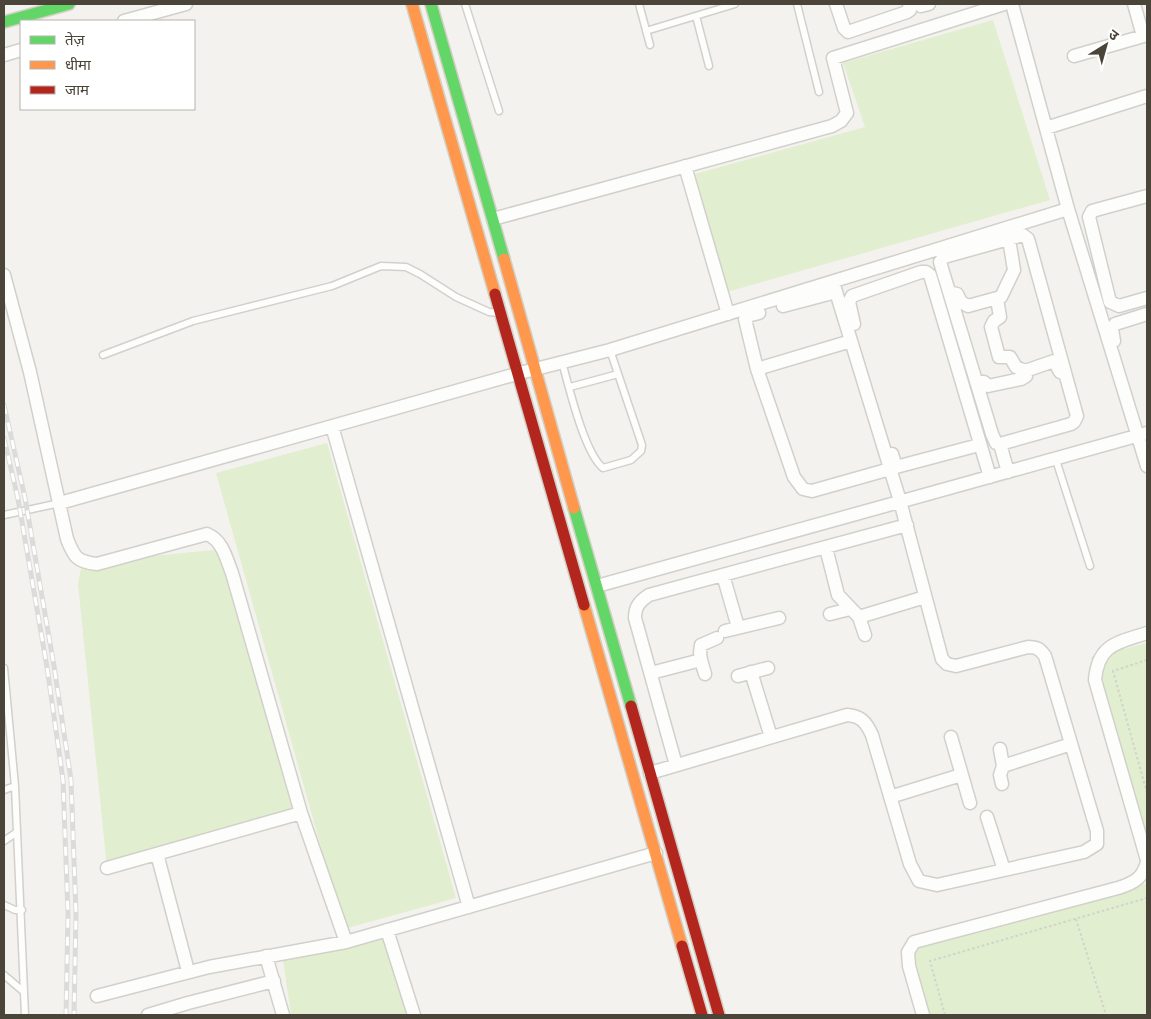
<svg xmlns="http://www.w3.org/2000/svg" width="1151" height="1019" viewBox="0 0 1151 1019" font-family="Mulish,'Noto Sans Devanagari',sans-serif">
  <style>
    .green { fill: #e1eecf }
    .lines { fill: none; stroke-linecap: round; stroke-linejoin: round }
    .lane-casing { stroke: #d2d0cb; stroke-width: 9 }
    .street-casing { stroke: #d2d0cb; stroke-width: 15 }
    .fast-casing { stroke: #d3cfc5; stroke-width: 14 }
    .slow-casing { stroke: #d3cfc5; stroke-width: 14 }
    .jam-casing { stroke: #d3cfc5; stroke-width: 14 }
    .path { stroke: #d3d2cc; stroke-width: 2; stroke-dasharray: 2.5 2.5; stroke-linecap: butt }
    .lane { stroke: #fdfdfc; stroke-width: 6 }
    .street { stroke: #fdfdfc; stroke-width: 12 }
    .fast { stroke: #63d668; stroke-width: 11 }
    .slow { stroke: #ff974d; stroke-width: 11 }
    .jam { stroke: #b3261e; stroke-width: 11 }
    .rail-casing { stroke: #dbdbda; stroke-width: 5 }
    .rail { stroke: #fff; stroke-width: 3; stroke-dasharray: 9; stroke-linecap: butt }
  </style>
  <rect width="100%" height="100%" fill="#f4f2ee"/>
  <!-- green -->
  <path class="green" d="M 993,20 L 1050,200 L 727,292 L 695,174 L 865,127 L 843,63 Z
    M 327,443 L 456,898 L 344,929 L 216,473 Z
    M 223,549 L 301,813 L 107,868 L 78,584 L 82,563 Z
    M 1147,643 L 1147,856 L 1091,657 Z
    M 1147,883 L 1147,1015 L 926,1015 L 906,951 Z
    M 387,930 L 413,1015 L 291,1015 L 282,953 Z"/>
  <g class="lines">
    <!-- lane casing -->
    <g class="lane-casing">
      <path id="lane" d="M 465,4 L 499,111
        M 639,4 L 650,45
        M 797,4 L 819,92
        M 696,16 L 709,66
        M 646,31 L 735,4
        M 103,355 L 193,321 L 332,286 L 381,266 L 406,267 L 420,274 L 456,297 L 489,312 L 500,313
        M 562,362 C 569,387 584,452 603,468 L 631,460 L 641,451 L 642,445 L 610,350
        M 570,387 L 618,374
        M 1056,460 L 1090,566
        M 4,515 L 60,503
        M 4,668 L 15,786 L 25,1015
        M 4,790 L 15,786
        M 4,841 L 17,832
        M 4,905 L 15,910 L 22,910
        M 4,975 L 24,992"/>
    </g>
    <!-- street casing -->
    <g class="street-casing">
      <path id="street" d="M 836,4 L 844,28 L 848,32 L 907,12 L 910,10 L 909,4
        M 1012,4 L 1068,209 L 1147,466
        M 1134,4 L 1143,36
        M 921,6 L 929,4
        M 124,21 L 186,4
        M 4,55 L 21,50
        M 1074,56 L 1147,35
        M 1046,128 L 1147,96
        M 685,166 L 728,314
        M 1147,196 L 1092,211 L 1089,217 L 1110,302 L 1119,306 L 1147,298
        M 493,219 L 832,126 L 841,121 L 847,113 L 833,58 L 1004,4
        M 4,275 L 30,372 L 67,539 C 74,557 77,562 97,564 L 207,534 C 223,541 226,558 232,573 L 301,813 L 346,942
        M 952,293 L 957,294 L 961,302 L 968,306 L 1001,297 L 1014,270 L 1009,239
        M 997,299 L 1000,317 L 994,321 L 991,327 L 999,357 L 1010,357 L 1016,367 L 1025,371 L 1054,361 L 1060,372 L 1063,373
        M 783,306 L 836,292
        M 854,324 L 849,302 L 852,296 L 921,272 L 926,272 L 930,275 L 990,477
        M 851,341 L 757,369 L 794,477 L 803,489 L 812,491 L 890,469
        M 1114,341 L 1112,329 L 1115,324 L 1147,314
        M 757,369 L 745,319 L 747,316 L 759,313
        M 976,382 L 984,382 L 988,386 L 1021,379 L 1026,376 L 1025,371
        M 332,426 L 469,907
        M 1000,444 L 1071,424 L 1074,422 L 1077,416 L 1028,239 L 1023,235 L 944,257 L 940,262 L 992,434 L 996,443 L 1000,444 L 1008,472
        M 892,454 L 896,467 L 979,445
        M 60,503 L 520,373 L 610,350 L 1068,209
        M 826,548 L 838,595 L 859,617 L 865,635
        M 723,575 L 738,627
        M 597,586 L 1147,433
        M 830,614 L 850,609
        M 859,617 L 925,597
        M 725,631 L 779,618
        M 1147,633 C 1117,643 1098,644 1095,680 L 1147,860
        M 701,660 L 705,674
        M 751,672 L 771,737
        M 651,673 L 701,660 L 700,653 L 701,645 L 717,638
        M 738,676 L 768,668
        M 951,737 L 970,803
        M 1000,749 L 1003,766 L 1000,775 L 1002,784
        M 676,765 L 635,618 C 635,606 640,601 649,595 L 907,525
        M 1003,766 L 1071,744
        M 650,773 L 847,715 C 861,716 866,722 872,735 L 910,864 L 919,881 L 937,885 L 1084,852 L 1097,844 L 1097,831 L 1045,656 C 1040,649 1037,647 1028,647 L 956,666 L 947,664 L 942,659 L 900,501 L 833,282
        M 890,797 L 961,775
        M 987,817 L 1004,870
        M 157,854 L 188,971
        M 107,868 L 301,813
        M 387,930 L 414,1015
        M 266,956 L 283,1015
        M 97,996 L 209,967 L 346,942 L 656,853
        M 148,1015 L 188,1003 L 274,981
        M 923,1015 L 909,966 L 908,952 L 914,942 L 1118,888 C 1134,883 1143,878 1147,862"/>
    </g>
    <!-- fast casing -->
    <g class="fast-casing">
      <path id="fast" d="M 431,4 L 504,259
        M 4,22 L 69,4
        M 574,508 L 631,706"/>
    </g>
    <!-- slow casing -->
    <g class="slow-casing">
      <path id="slow" d="M 412,4 L 495,294
        M 504,259 L 574,508
        M 584,605 L 682,946"/>
    </g>
    <!-- jam casing -->
    <g class="jam-casing">
      <path id="jam" d="M 495,294 L 584,605
        M 631,706 L 719,1015
        M 682,946 L 702,1015"/>
    </g>
    <!-- path -->
    <path class="path" d="M 1147,660 L 1113,671 L 1147,793
      M 1076,919 L 1106,1015
      M 945,1015 L 930,961 L 1147,898"/>
    <!-- lane -->
    <use href="#lane" class="lane"/>
    <!-- street -->
    <use href="#street" class="street"/>
    <!-- fast -->
    <use href="#fast" class="fast"/>
    <!-- slow -->
    <use href="#slow" class="slow"/>
    <!-- jam -->
    <use href="#jam" class="jam"/>
    <!-- rail casing -->
    <g class="rail-casing">
      <path id="rail" d="M 4,405 L 25,498 L 54,666 L 71,780 L 76,914 L 74,1015
        M 4,438 L 18,499 L 47,667 L 63,780 L 68,914 L 66,1015"/>
    </g>
    <!-- rail -->
    <use href="#rail" class="rail"/>
  </g>
  <!-- border -->
  <rect width="1151" height="1019" fill="none" stroke="#4b4439" stroke-width="10"/>
  <!-- legend -->
  <rect x="20" y="20" width="175" height="90" fill="#ffffff" stroke="#b7b4b0"/>
  <rect x="30" y="36" width="25" height="8" fill="#63d668" stroke="#b7b4b0"/>
  <text x="65" y="45" font-size="15" fill="#4b4439">तेज़</text>
  <rect x="30" y="61" width="25" height="8" fill="#ff974d" stroke="#b7b4b0"/>
  <text x="65" y="70" font-size="15" fill="#4b4439">धीमा</text>
  <rect x="30" y="86" width="25" height="8" fill="#b3261e" stroke="#b7b4b0"/>
  <text x="65" y="95" font-size="15" fill="#4b4439">जाम</text>
  <!-- north arrow -->
  <g transform="translate(1106 45) rotate(37)" stroke="#ffffff" stroke-width="4" paint-order="stroke">
  <path d="M0-4L9 19L0 12L-9 19Z" fill="#4b4439"/>
  <text y="-8" font-size="14" font-weight="bold" text-anchor="middle" fill="#4b4439">उ</text>
  </g>
</svg>
